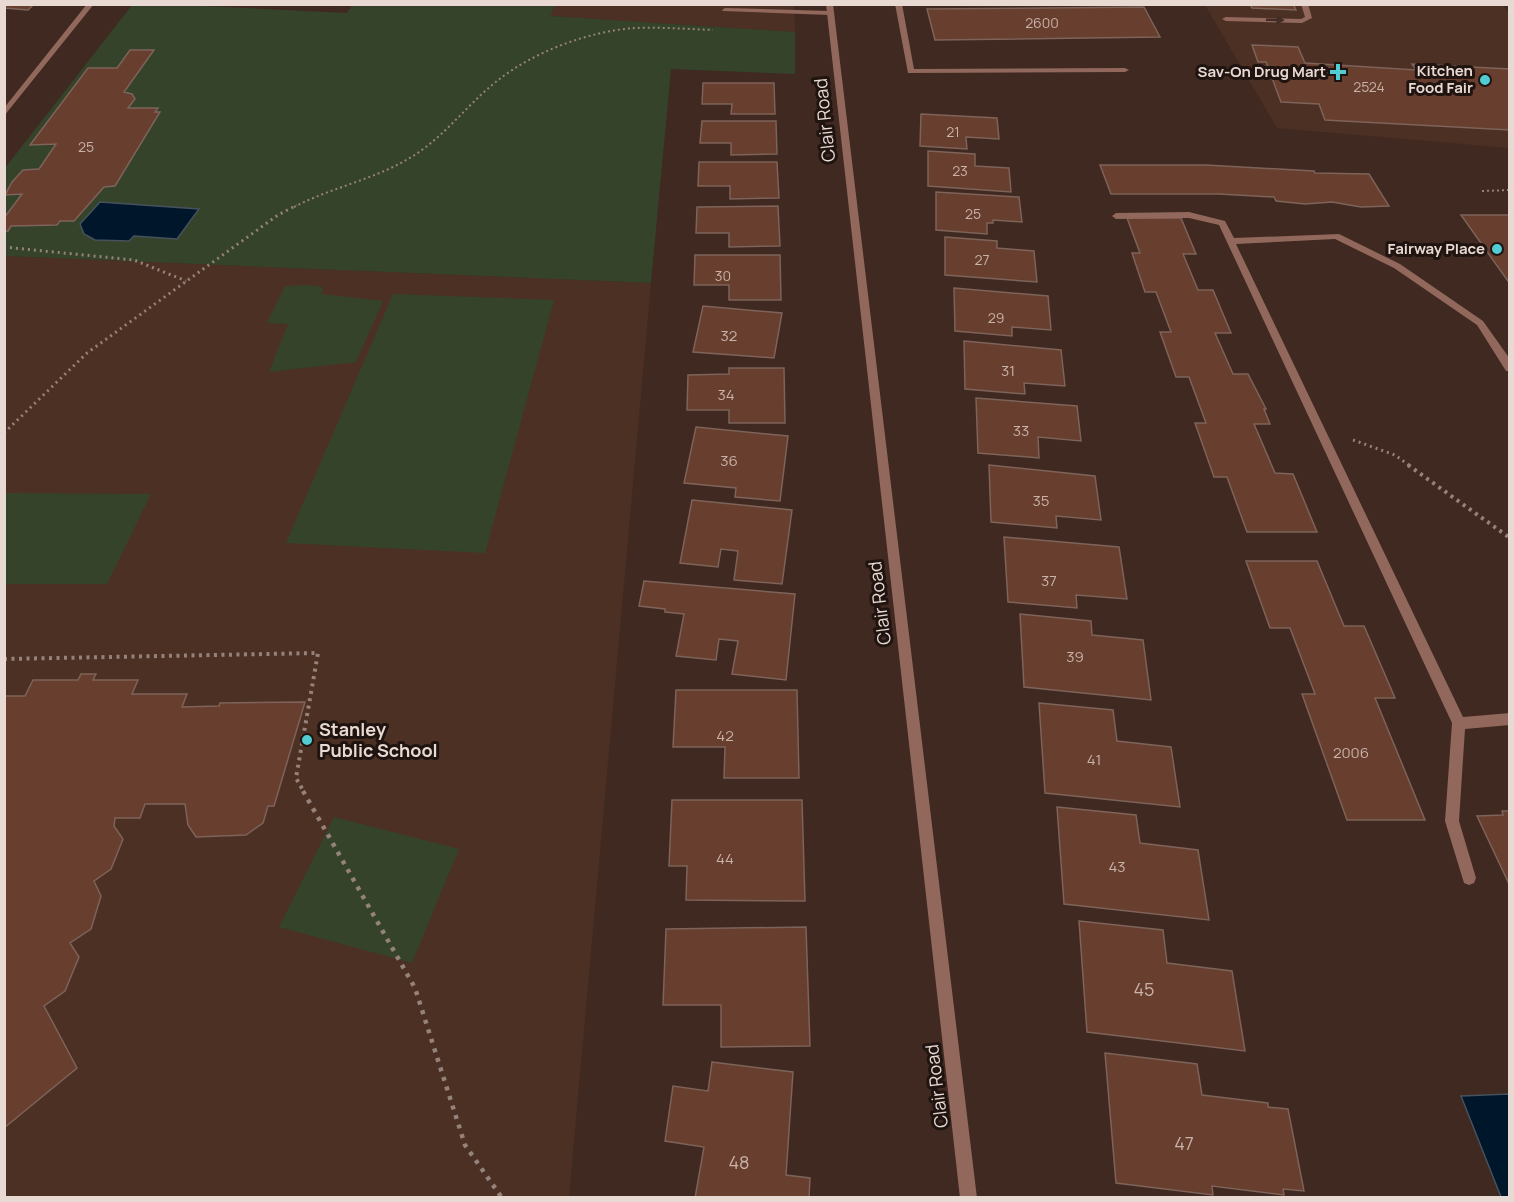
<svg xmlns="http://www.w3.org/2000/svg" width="1514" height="1202" viewBox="0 0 1514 1202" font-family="Manrope,sans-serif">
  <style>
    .built { fill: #4d3024 }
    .green { fill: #35432b }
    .water { fill: #00172b; stroke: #46515d; stroke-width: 1.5 }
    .building { fill: #683e2e; stroke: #7d6359; stroke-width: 1.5 }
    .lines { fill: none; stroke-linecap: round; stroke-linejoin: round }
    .path-far3 { stroke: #95827b; stroke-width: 2; stroke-dasharray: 2 3; stroke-linecap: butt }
    .path-far2 { stroke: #95827b; stroke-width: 3; stroke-dasharray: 2 4; stroke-linecap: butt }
    .path-far1 { stroke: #95827b; stroke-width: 4; stroke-dasharray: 3 4.5; stroke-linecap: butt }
    .path { stroke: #95827b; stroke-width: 4.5; stroke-dasharray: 4 6; stroke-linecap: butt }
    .service { fill: #91685b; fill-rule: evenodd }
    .minor { fill: #91685b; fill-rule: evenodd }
    .oneway { fill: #412d26 }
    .poi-dot { fill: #51ccd3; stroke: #1f1410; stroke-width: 2 }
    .labels { text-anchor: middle; stroke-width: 6; stroke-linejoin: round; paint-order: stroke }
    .far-number-label { font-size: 14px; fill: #c9b2aa }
    .far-poi-label { font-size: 15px; font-weight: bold; fill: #e9d9d3; stroke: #1f1410; text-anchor: end }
    .number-label { font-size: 15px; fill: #c9b2aa }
    .street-label { font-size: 18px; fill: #e9d9d3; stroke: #1f1410 }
    .poi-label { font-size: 18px; font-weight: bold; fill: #e9d9d3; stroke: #1f1410; text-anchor: start }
    .near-number-label { font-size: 18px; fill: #c9b2aa }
  </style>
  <rect width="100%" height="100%" fill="#3f2920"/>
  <!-- built -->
  <path class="built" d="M 555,4 L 794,5 L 795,32 L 551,16 Z
    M 1205,5 L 1502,5 L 1510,13 L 1509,148 L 1277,128 Z
    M 5,256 L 651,283 L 569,1197 L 5,1198 Z"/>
  <!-- green -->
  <path class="green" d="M 353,4 L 555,4 L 551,16 L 795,32 L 795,74 L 671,69 L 651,283 L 5,256 L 5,168 L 132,5 L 184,5 L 347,13 Z
    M 306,285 L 323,287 L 321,294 L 383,301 L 356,362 L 269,372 L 288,324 L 267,323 L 285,286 Z
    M 393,294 L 554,300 L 485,553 L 286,543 Z
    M 5,493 L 151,494 L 107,584 L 5,584 Z
    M 334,817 L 459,849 L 412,963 L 279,927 Z"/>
  <!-- water -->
  <path class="water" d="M 100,202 L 199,209 L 177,239 L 134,236 L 129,241 L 95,240 L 84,234 L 80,224 Z
    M 1509,1094 L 1509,1197 L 1501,1197 L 1461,1096 Z"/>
  <!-- building -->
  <path class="building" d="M 4,4 L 34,4 L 28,10 L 4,8 Z
    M 1250,4 L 1293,4 L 1296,10 L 1252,8 Z
    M 1144,7 L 1160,37 L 935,40 L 927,9 Z
    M 1252,45 L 1298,47 L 1305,63 L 1416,70 L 1412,64 L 1510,69 L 1510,130 L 1325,120 L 1319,104 L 1281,102 L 1266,62 L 1258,62 Z
    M 130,50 L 154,50 L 124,92 L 132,94 L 135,99 L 128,108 L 158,108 L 155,112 L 160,112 L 115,186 L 104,187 L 74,221 L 60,221 L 57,225 L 11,226 L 8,231 L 4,231 L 4,218 L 22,194 L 5,195 L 12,182 L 23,170 L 39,169 L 56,144 L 30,145 L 88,68 L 117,68 Z
    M 703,83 L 774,83 L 775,114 L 731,114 L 732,104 L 702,104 Z
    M 921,114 L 997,118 L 999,139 L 966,137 L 967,149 L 920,146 Z
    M 702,121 L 776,121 L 777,154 L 731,155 L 731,143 L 700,143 Z
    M 928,151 L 975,154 L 975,166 L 1009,168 L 1011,192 L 928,186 Z
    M 699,162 L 777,162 L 779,198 L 730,199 L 730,186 L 698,186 Z
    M 1100,165 L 1206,165 L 1314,171 L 1315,173 L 1369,174 L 1389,206 L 1361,207 L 1332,202 L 1305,204 L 1276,201 L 1274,197 L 1219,194 L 1111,194 Z
    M 936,192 L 1019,197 L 1022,222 L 993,220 L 993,223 L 987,223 L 987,234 L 936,230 Z
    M 778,206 L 780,246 L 729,247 L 729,233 L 696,233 L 697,207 Z
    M 1461,215 L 1510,215 L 1510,284 Z
    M 1127,218 L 1181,218 L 1196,254 L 1183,254 L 1198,290 L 1213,290 L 1231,333 L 1215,333 L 1233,374 L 1248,374 L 1266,409 L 1264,409 L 1270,424 L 1254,424 L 1275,473 L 1293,474 L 1317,532 L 1247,532 L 1227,477 L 1214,477 L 1195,423 L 1206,423 L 1189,377 L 1176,377 L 1160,332 L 1171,332 L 1156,292 L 1145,292 L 1132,253 L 1140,253 Z
    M 945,237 L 997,241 L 997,248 L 1034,251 L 1037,282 L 945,275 Z
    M 695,255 L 780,255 L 781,300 L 729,300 L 729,285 L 694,285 Z
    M 954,288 L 1048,296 L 1051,330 L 1012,327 L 1012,336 L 955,331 Z
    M 703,306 L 782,313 L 774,358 L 693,352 Z
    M 964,341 L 1061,350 L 1065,386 L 1024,383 L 1025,394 L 965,389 Z
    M 729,368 L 784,368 L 785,423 L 729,423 L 729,410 L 687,410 L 688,375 L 729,374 Z
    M 976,398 L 1077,406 L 1081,441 L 1038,437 L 1039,458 L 978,453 Z
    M 696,427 L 788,436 L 780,501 L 735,497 L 736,488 L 684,483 Z
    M 989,465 L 1095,476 L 1101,520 L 1056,516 L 1057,528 L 991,522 Z
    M 692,500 L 792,510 L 782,584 L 734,580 L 738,551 L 721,549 L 718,567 L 680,563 Z
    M 1004,537 L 1119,547 L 1127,599 L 1076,595 L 1077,608 L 1008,602 Z
    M 1246,561 L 1317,561 L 1344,626 L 1364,626 L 1395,698 L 1375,698 L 1425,820 L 1347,820 L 1302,694 L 1315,694 L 1290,628 L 1270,628 Z
    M 644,581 L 795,594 L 786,680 L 732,674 L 738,641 L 719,639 L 716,660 L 676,656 L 684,614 L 665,612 L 665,609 L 639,606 Z
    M 1020,614 L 1091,621 L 1092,635 L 1143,640 L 1151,700 L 1024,687 Z
    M 81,674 L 96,674 L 93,680 L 138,680 L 132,694 L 187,694 L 182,707 L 219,706 L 220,703 L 305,702 L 274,806 L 268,806 L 263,823 L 246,835 L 196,837 L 188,825 L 185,804 L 145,804 L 140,818 L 115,818 L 114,826 L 123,839 L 111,869 L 94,881 L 101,896 L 91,929 L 70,943 L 79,957 L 65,991 L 44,1006 L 77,1068 L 4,1128 L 4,696 L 25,696 L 33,680 L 78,680 Z
    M 676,690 L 797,690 L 799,778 L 724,778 L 725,747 L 673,747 Z
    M 1039,703 L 1113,710 L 1117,741 L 1171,747 L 1180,807 L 1045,793 Z
    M 672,800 L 802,800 L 805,901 L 686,900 L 687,866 L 669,866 Z
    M 1057,807 L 1136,815 L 1140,843 L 1198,850 L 1209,920 L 1064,904 Z
    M 1502,811 L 1510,811 L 1510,886 L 1477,816 L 1503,815 Z
    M 1079,921 L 1163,930 L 1167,963 L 1232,971 L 1245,1051 L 1087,1032 Z
    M 806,927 L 810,1046 L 721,1047 L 721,1005 L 663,1005 L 666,929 Z
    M 1105,1053 L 1197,1064 L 1202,1095 L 1268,1103 L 1268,1107 L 1288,1109 L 1304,1191 L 1283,1189 L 1284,1195 L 1212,1186 L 1213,1195 L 1116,1183 Z
    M 712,1062 L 793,1072 L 786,1175 L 810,1178 L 809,1198 L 695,1198 L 704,1147 L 665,1141 L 673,1086 L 708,1091 Z"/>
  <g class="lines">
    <!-- path-far3 -->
    <path class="path-far3" d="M 1482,191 L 1510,190
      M 294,207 C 334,186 382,178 419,152 C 448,132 469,103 497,81 C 533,52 589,31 635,28 C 661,27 687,29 713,30"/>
    <!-- path-far2 -->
    <path class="path-far2" d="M 4,247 L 134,260 L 186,281
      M 4,433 L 87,353 L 278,215 L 297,205
      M 1353,440 L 1395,455 L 1410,466"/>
    <!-- path-far1 -->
    <path class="path-far1" d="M 1408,465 L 1510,538
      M 4,659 L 318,653 L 296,778 L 304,792"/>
    <!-- path -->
    <path class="path" d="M 303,791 L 415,988 L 465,1145 L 502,1198"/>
    <!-- service -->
    <path class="service" d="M 895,4 L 902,4 L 914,69 L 1125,68 L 1129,70 L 1125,72 L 908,73 Z
      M 1301,4 L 1308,4 L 1312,18 L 1302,23 L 1226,21 L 1222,19 L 1226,17 L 1301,19 L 1305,17 Z
      M 725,8 L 830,11 L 833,13 L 830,15 L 723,11 L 722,10 Z
      M 1189,212 L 1225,221 L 1234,238 L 1339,234 L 1400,264 L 1483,321 L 1510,359 L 1510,371 L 1506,371 L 1477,325 L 1394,268 L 1335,239 L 1236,244 L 1463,717 L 1510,713 L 1510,725 L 1465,729 L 1459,821 L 1476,878 L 1474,883 L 1469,885 L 1464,883 L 1445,821 L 1452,723 L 1219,225 L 1189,218 L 1116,219 L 1112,216 L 1116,213 Z"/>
    <!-- minor -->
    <path class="minor" d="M 87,4 L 94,4 L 4,116 L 4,108 Z
      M 826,4 L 833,4 L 977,1198 L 960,1198 Z"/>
  </g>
  <!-- one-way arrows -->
  <defs><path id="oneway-solid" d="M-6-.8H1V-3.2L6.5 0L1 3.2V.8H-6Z" transform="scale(1.5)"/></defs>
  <use class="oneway" href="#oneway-solid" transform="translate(1275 20) rotate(2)"/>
  <!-- markers -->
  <g class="poi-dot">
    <path d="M1335 63h6v6h6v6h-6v6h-6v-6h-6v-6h6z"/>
    <circle cx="1485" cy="80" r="6"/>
    <circle cx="1497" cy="249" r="6"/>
    <circle cx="307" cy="740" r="6"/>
  </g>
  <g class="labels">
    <!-- far-number labels -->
    <g class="far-number-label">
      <text x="1042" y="28">2600</text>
      <text x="1369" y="92">2524</text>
      <text x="953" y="137">21</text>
      <text x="86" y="152">25</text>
      <text x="960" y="176">23</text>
      <text x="973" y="219">25</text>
      <text x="982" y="265">27</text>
      <text x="723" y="281">30</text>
      <text x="996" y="323">29</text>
    </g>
    <!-- far-poi labels -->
    <g class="far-poi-label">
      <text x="1473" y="76">Kitchen<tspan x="1473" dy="17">Food Fair</tspan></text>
      <text x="1326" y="77">Sav-On Drug Mart</text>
      <text x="1485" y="254">Fairway Place</text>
    </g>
    <!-- number labels -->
    <g class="number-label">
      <text x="729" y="341">32</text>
      <text x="1008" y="376">31</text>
      <text x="726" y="400">34</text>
      <text x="1021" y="436">33</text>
      <text x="729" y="466">36</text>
      <text x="1041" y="506">35</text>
      <text x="1049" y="586">37</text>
      <text x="1075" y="662">39</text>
      <text x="725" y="741">42</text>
      <text x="1351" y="758">2006</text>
      <text x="1094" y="765">41</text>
      <text x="725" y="864">44</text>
      <text x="1117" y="872">43</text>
    </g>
    <!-- street labels -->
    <g class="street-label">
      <text transform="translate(825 120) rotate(-96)" y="6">Clair Road</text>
      <text transform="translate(880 603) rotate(-97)" y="6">Clair Road</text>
      <text transform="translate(937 1086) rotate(-97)" y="6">Clair Road</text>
    </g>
    <!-- poi labels -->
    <g class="poi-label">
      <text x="319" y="736">Stanley<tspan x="319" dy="21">Public School</tspan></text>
    </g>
    <!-- near-number labels -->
    <g class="near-number-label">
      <text x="1144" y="996">45</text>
      <text x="1184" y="1150">47</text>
      <text x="739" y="1169">48</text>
    </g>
  </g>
  <!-- border -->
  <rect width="1514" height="1202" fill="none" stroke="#e9d9d3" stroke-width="12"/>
</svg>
